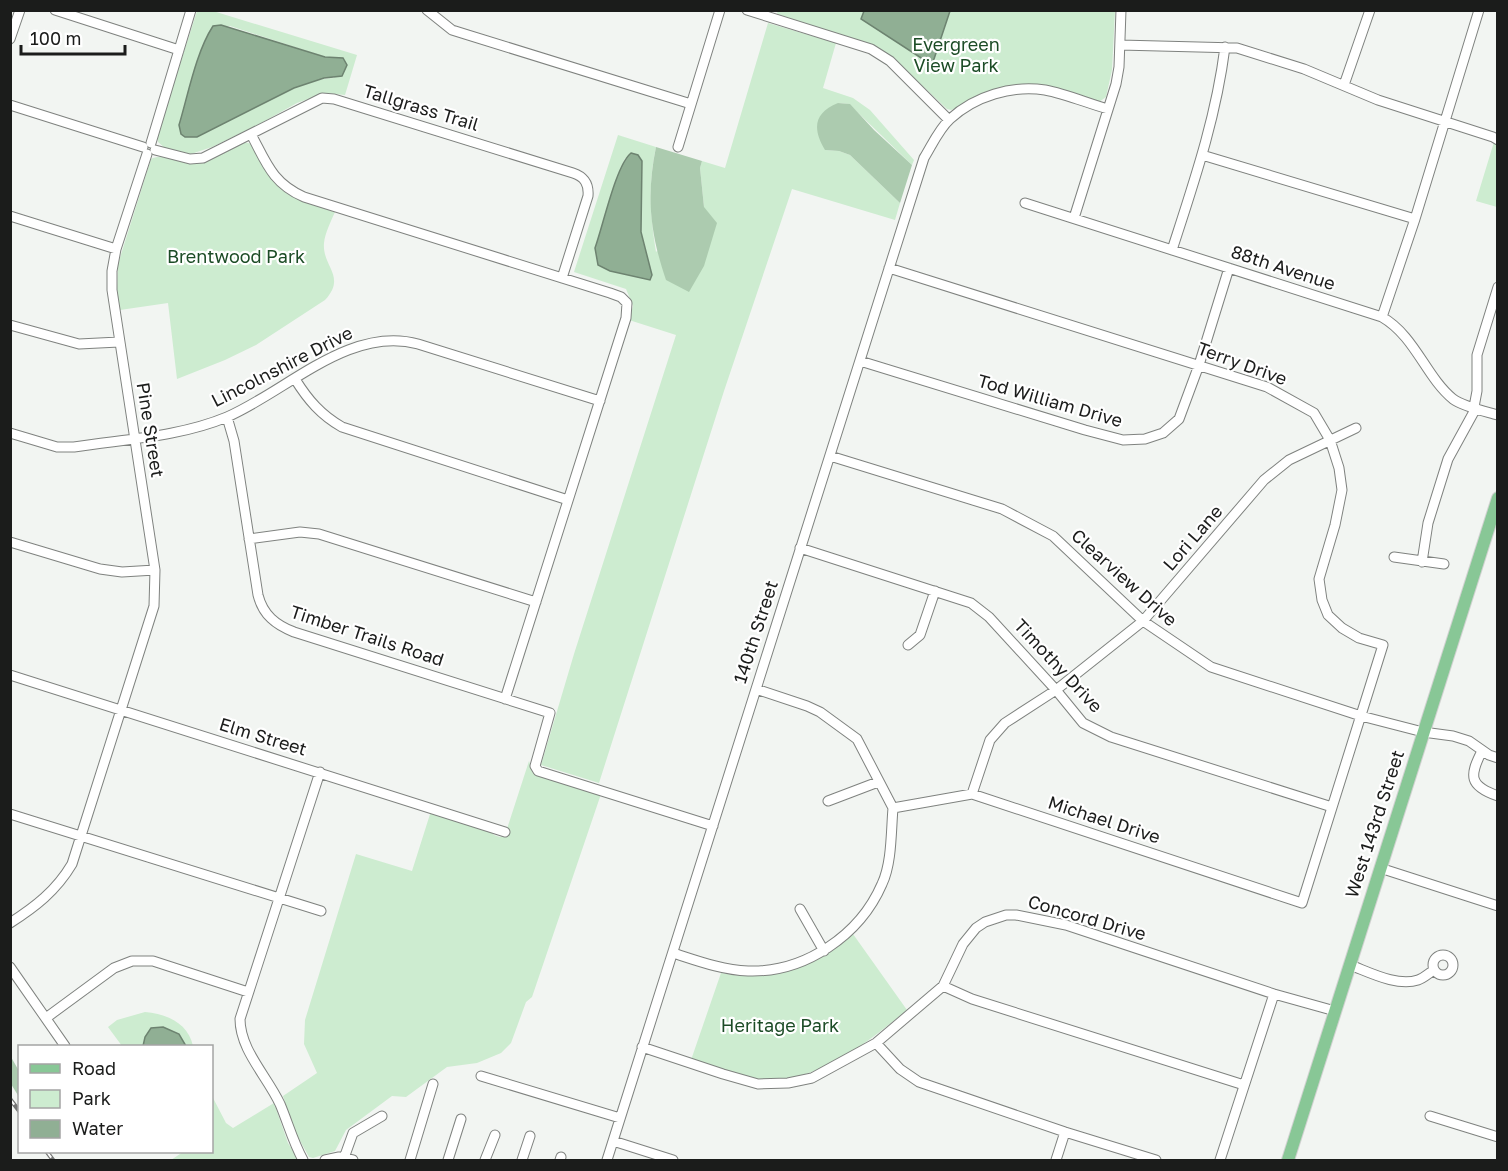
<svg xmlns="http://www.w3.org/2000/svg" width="1508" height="1171" viewBox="0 0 1508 1171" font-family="'Golos Text',sans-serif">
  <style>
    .green { fill: #cdecd0; fill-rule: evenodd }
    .forest { fill: #accbaf }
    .water { fill: #90af94; stroke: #6d8370; stroke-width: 1.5 }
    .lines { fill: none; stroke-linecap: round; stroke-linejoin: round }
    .minor-casing { stroke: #7f827f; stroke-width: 11 }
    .major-casing { stroke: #d1d2d1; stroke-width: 14 }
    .minor { stroke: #fff; stroke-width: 9 }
    .major { stroke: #88c796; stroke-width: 12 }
    .rail-casing { stroke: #747574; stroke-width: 4.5 }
    .rail { stroke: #fff; stroke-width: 2; stroke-dasharray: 7; stroke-linecap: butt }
    .labels { text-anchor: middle; stroke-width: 4.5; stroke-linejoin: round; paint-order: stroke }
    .park-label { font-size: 18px; fill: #1c4c26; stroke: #fff }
    .street-label { font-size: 18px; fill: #1b1c1b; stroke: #fff }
  </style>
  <rect width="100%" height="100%" fill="#f2f5f2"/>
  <!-- green -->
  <path class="green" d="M 778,10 L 1115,11 L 1112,70 L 1106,97 L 1099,102 C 1054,88 1027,77 980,95 C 969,98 961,107 951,110 L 947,109 L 893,58 L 870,45 L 777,14 Z
    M 197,11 L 213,11 L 357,55 L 345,95 L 325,93 L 297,103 L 254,127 L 212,147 L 191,154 L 166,149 L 158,142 L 157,136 ZM 230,26 L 325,57 L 339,57 L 334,78 C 296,79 232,119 197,137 L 191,89 L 195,68 L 209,32 Z
    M 768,23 L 836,43 L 823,88 L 853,98 L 870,110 L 914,160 L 912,165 L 849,104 L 838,103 L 825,150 L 839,151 L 850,155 L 900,203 L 895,220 L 792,189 L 724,391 L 599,783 L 541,765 L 574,654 L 676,335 L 629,320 L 633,306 L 626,289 L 574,272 L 618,135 L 656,147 C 648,186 650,213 656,252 L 704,207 L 700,168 L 702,161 L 725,168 ZM 625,158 L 642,161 L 641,232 L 652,275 L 650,280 L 610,271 L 598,265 L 595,248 Z
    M 1497,132 L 1497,207 L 1476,201 Z
    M 244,142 L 252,144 C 278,194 281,195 335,212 C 331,221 325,233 324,243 C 322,267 347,276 325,300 L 256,345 L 225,360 L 177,379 L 168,303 L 120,310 L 117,291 L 118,264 L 151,159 C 162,153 177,163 189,163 C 209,164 227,151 244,142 Z
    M 529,761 L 533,773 L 601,794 L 532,997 L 526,1002 L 511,1043 L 501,1053 L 477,1063 L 447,1067 L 406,1097 L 392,1096 L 346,1130 L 335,1151 L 313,1158 L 309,1157 L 293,1128 L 283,1096 L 317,1073 L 304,1044 L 305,1020 L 356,854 L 412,871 L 431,811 L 490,830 L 494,835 L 500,837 L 505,835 Z
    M 853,934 L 907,1010 C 864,1045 813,1088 753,1078 C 732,1075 711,1066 691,1060 L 721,973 C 768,983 818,968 853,934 Z
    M 145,1012 C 167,1014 188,1023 193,1046 L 122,1046 L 108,1027 L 117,1020 Z
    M 212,1096 L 226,1123 L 233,1128 L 274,1103 L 288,1143 L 299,1160 L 171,1160 L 183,1152 L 212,1152 Z"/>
  <!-- forest -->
  <path class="forest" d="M 838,103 L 850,104 L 874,130 L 912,165 L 900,203 L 850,155 L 839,151 L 825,150 C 812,128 814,113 838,103 Z
    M 656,147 L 702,161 L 700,168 L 704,207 L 717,223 L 704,266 L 689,292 L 666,280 C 650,233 646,196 656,147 Z
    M 11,1057 L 19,1071 L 19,1097 L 11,1084 Z"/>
  <!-- water -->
  <path class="water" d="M 864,11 L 950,11 L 932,65 L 861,19 Z
    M 221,25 L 325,57 L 343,58 L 347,65 L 342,76 L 324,78 L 294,88 L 197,137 L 185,137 L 181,134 L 179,125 C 188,95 196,52 213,26 Z
    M 631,153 L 638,155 L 642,161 L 641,232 L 652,275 L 650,280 L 610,271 L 598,265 L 595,248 C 603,226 616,165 631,153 Z
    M 163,1027 L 179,1034 L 186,1046 L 143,1046 L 145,1037 L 151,1028 Z"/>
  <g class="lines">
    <!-- minor casing -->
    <g class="minor-casing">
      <path id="minor" d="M 55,10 L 179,50
        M 427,10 L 452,30 L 468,35 L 691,104
        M 747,10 L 871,49 L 890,61 L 949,120
        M 10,39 L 20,10
        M 1120,45 L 1237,48 L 1304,69 L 1378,100 L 1493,137 L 1498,140
        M 1344,85 L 1370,10
        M 10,105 L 143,147
        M 251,134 C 266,162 272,183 304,197 L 610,293 L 621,297 L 627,303 L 626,318 L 505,699
        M 151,143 L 191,10
        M 678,147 L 720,10
        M 155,150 L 190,159 L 203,158 L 322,98 L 334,99 L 573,173 C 585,177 589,184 588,196 L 562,278
        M 1202,155 L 1415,219
        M 1025,203 L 1382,317 C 1415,336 1426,377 1453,399 C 1464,407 1484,411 1498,415
        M 10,216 L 116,249
        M 1074,218 L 1116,84 L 1119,67 L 1121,10
        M 1172,250 C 1194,182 1216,118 1225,47
        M 889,268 L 1267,387 L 1314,413 L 1330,440 L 1339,468 L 1342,490 L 1335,525 L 1319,579 L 1322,600 L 1328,615 L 1342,628 L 1359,638 L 1383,645 L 1302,903 L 972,794 L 893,808
        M 1382,317 L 1415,219 L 1479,10
        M 10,325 L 79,344 L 119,342
        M 860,361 L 1085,430 L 1123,440 L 1145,439 L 1163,433 L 1179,419 L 1199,365 L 1229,268
        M 295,379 C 308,400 321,415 342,427 L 568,500
        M 1474,407 L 1477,391 L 1477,355 L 1498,287
        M 227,417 L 234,441 L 258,595 C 263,615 276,625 294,632 L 550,713 L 535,766 L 538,771 L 713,826
        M 10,433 L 57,447 L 74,447 C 125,439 179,437 227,417 C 287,391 350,325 418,344 L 600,401
        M 830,456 L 1002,509 L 1053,536 L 1143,621 L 1211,667 L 1361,716 L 1423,732 L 1453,736 L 1469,741 L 1489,755 L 1498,758
        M 249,539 L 300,532 L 319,534 L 536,602
        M 10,542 L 100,569 L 122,572 L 155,570
        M 800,548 L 971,603 L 989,617 L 1056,690 L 1083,723 L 1111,737 L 1332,807
        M 1394,557 L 1444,564
        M 1422,562 L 1428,523 L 1448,459 L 1476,408
        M 908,645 L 920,635 L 935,591
        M 10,675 L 505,832
        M 756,689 L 807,706 L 820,712 L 857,739 L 893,808
        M 1482,751 C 1469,776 1469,786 1498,796
        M 972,794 L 990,740 L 1005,723 L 1056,690 L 1143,621 L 1264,480 L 1289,460 L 1356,428
        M 828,801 L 878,782
        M 10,814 L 321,911
        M 1380,868 L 1498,906
        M 800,909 L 824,951
        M 10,923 C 35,907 56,891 72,864 L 154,606 L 155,570 L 112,290 L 112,271 L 116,249 L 147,154
        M 673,953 C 698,961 722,970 748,971 C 805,973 860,935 882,884 C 892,863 891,831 893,808
        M1433 965a10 10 0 1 1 20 0a10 10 0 1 1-20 0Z
        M 1350,965 C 1369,972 1397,987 1418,980 C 1424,978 1429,973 1434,970
        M 10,967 L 65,1046
        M 943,986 L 972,999 L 1244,1085
        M 46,1018 L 114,968 L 132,961 L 153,961 L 248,992
        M 876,1043 L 900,1069 L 919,1082 L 1065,1132 L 1156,1160
        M 642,1047 L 723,1074 L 758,1084 L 788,1083 L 812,1078 L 876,1043 L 943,986 L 963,944 L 976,928 L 985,922 L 1006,915 L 1016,915 L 1066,925 L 1274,994 L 1335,1011
        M 481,1076 L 620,1118
        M 1430,1116 L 1498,1137
        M 613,1141 L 673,1160
        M 344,1158 L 353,1133 L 382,1116
        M 303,1160 C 293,1142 288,1123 280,1104 C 267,1076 240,1050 240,1019 L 320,772
        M 325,1160 L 339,1157 L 353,1160
        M 410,1160 L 433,1084
        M 448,1160 L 461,1119
        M 485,1160 L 495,1135
        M 522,1160 L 530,1136
        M 560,1160 L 561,1157
        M 607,1160 L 924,158 C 932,145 939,129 950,119 C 975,96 1012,85 1045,90 C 1066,94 1087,103 1108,109
        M 1056,1160 L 1065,1132
        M 1220,1160 L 1274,994"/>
    </g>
    <!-- major casing -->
    <g class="major-casing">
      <path id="major" d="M 1288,1160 L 1498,498"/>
    </g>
    <!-- minor -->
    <use href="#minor" class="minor"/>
    <!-- major -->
    <use href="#major" class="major"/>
    <!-- rail casing -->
    <g class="rail-casing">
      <path id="rail" d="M 10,1099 L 20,1112
        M 47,1152 L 53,1160"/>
    </g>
    <!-- rail -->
    <use href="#rail" class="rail"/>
  </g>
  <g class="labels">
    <!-- park labels -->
    <g class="park-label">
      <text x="956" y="51">Evergreen<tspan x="956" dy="21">View Park</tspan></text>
      <text x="236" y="263">Brentwood Park</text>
      <text x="780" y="1032">Heritage Park</text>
    </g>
    <!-- street labels -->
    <g class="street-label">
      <text transform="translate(421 108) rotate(17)" y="6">Tallgrass Trail</text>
      <text transform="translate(1283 268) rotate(18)" y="6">88th Avenue</text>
      <text transform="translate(1242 364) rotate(20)" y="6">Terry Drive</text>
      <text transform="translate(282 367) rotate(-27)" y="6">Lincolnshire Drive</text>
      <text transform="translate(1050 401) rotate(16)" y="6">Tod William Drive</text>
      <text transform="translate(150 430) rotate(81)" y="6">Pine Street</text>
      <text transform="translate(1193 538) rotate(-49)" y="6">Lori Lane</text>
      <text transform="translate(1124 578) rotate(42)" y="6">Clearview Drive</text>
      <text transform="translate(756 632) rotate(-72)" y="6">140th Street</text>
      <text transform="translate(367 636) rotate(18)" y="6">Timber Trails Road</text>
      <text transform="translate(1058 666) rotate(47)" y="6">Timothy Drive</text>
      <text transform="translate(263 737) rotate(17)" y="6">Elm Street</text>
      <text transform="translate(1104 820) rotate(18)" y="6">Michael Drive</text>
      <text transform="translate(1375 824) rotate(-72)" y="6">West 143rd Street</text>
      <text transform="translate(1087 918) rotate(16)" y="6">Concord Drive</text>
    </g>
  </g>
  <!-- border -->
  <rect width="1508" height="1171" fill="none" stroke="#1b1c1b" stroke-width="24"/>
  <!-- legend -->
  <rect x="18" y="1045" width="195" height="108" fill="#ffffff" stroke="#a4a4a4" stroke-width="1.5"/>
  <rect x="30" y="1064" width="30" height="9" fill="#88c796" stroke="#a4a4a4" stroke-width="1.5"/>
  <text x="72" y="1075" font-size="18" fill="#1b1c1b">Road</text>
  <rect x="30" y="1090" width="30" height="18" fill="#cdecd0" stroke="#a4a4a4" stroke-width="1.5"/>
  <text x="72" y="1105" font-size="18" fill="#1b1c1b">Park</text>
  <rect x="30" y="1120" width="30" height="18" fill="#90af94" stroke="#a4a4a4" stroke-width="1.5"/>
  <text x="72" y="1135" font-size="18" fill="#1b1c1b">Water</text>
  <!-- scale -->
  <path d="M21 45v9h104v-9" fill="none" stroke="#1b1c1b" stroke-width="3"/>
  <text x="30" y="45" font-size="18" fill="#1b1c1b" stroke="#ffffff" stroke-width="4.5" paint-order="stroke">100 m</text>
</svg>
